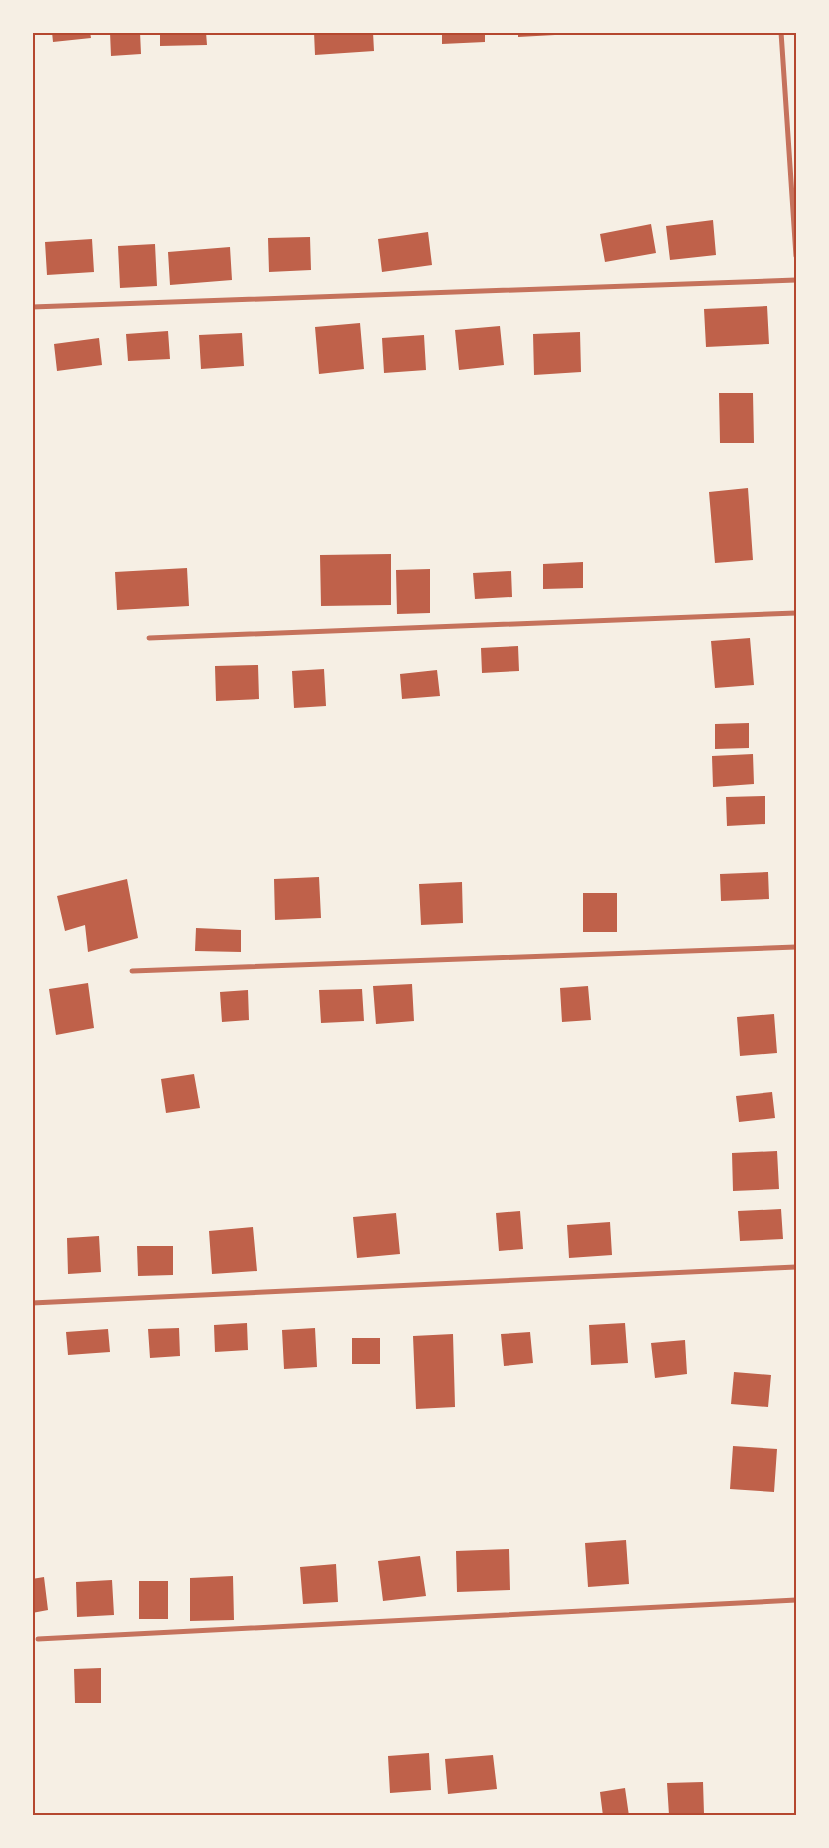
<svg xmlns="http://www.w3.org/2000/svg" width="829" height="1848" viewBox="0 0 829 1848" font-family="Helvetica,sans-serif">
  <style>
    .building { fill: #bf614a }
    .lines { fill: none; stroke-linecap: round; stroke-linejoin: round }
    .minor { stroke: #c5725c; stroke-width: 5 }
    .neatline { fill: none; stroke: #b5482f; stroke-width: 2 }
  </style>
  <rect width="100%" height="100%" fill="#f6efe4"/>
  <!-- building -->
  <path class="building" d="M 52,32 L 90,32 L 91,38 L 53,42 Z
    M 110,32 L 140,32 L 141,54 L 111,56 Z
    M 160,32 L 206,32 L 207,45 L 160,46 Z
    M 314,32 L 373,32 L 374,51 L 315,55 Z
    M 442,32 L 485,32 L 485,42 L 442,44 Z
    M 518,32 L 555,32 L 555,35 L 518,37 Z
    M 713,220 L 716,255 L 670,260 L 666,226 Z
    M 651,224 L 656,253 L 605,262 L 600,234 Z
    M 428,232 L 432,265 L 382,272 L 378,239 Z
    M 310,237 L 311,270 L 269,272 L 268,238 Z
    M 92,239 L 94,272 L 47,275 L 45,242 Z
    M 155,244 L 157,286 L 120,288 L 118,246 Z
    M 230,247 L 232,280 L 170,285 L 168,252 Z
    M 767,306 L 769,344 L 706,347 L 704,309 Z
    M 360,323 L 364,369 L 319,374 L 315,327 Z
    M 500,326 L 504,365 L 459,370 L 455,330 Z
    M 168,331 L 170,359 L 128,361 L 126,334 Z
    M 580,332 L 581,372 L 534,375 L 533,334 Z
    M 242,333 L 244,366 L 201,369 L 199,335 Z
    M 424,335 L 426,370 L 384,373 L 382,338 Z
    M 99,338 L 102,365 L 57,371 L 54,344 Z
    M 719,393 L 753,393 L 754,443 L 720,443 Z
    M 748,488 L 753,560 L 715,563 L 709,492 Z
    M 391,554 L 391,605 L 321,606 L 320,555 Z
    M 583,562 L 583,588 L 543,589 L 543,564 Z
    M 187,568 L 189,606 L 117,610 L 115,572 Z
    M 430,569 L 430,613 L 397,614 L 396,570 Z
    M 511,571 L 512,597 L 475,599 L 473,573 Z
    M 750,638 L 754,685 L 715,688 L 711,641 Z
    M 518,646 L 519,671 L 482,673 L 481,648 Z
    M 258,665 L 259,699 L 216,701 L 215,666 Z
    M 324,669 L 326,706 L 294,708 L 292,671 Z
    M 437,670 L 440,696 L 402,699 L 400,674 Z
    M 749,723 L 749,748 L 715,749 L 715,724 Z
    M 753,754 L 754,784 L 713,787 L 712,756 Z
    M 765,796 L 765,824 L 727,826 L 726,797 Z
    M 768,872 L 769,899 L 721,901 L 720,874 Z
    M 319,877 L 321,918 L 275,920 L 274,879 Z
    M 127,879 L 138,938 L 88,952 L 85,925 L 65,931 L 57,896 Z
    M 462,882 L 463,923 L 421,925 L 419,884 Z
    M 583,893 L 617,893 L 617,932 L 583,932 Z
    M 196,928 L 241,930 L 241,952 L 195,951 Z
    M 88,983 L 94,1028 L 56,1035 L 49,989 Z
    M 412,984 L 414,1021 L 376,1024 L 373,986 Z
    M 588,986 L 591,1020 L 562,1022 L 560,988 Z
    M 362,989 L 364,1021 L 321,1023 L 319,990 Z
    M 248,990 L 249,1020 L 222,1022 L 220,992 Z
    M 774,1014 L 777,1053 L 740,1056 L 737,1017 Z
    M 194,1074 L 200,1108 L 166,1113 L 161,1079 Z
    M 772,1092 L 775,1118 L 739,1122 L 736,1096 Z
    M 777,1151 L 779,1189 L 733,1191 L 732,1153 Z
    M 781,1209 L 783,1239 L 740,1241 L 738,1211 Z
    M 520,1211 L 523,1249 L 499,1251 L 496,1213 Z
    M 396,1213 L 400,1254 L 357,1258 L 353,1217 Z
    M 610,1222 L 612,1255 L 569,1258 L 567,1225 Z
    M 253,1227 L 257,1271 L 212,1274 L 209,1231 Z
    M 99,1236 L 101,1272 L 68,1274 L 67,1238 Z
    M 137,1246 L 173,1246 L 173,1275 L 138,1276 Z
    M 247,1323 L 248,1350 L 215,1352 L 214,1325 Z
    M 625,1323 L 628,1363 L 591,1365 L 589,1325 Z
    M 179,1328 L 180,1356 L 150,1358 L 148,1329 Z
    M 315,1328 L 317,1367 L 284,1369 L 282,1330 Z
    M 108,1329 L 110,1352 L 68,1355 L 66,1332 Z
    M 530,1332 L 533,1363 L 504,1366 L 501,1334 Z
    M 453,1334 L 455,1407 L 416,1409 L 413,1336 Z
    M 352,1338 L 380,1338 L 380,1364 L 352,1364 Z
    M 685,1340 L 687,1374 L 655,1378 L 651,1343 Z
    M 734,1372 L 771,1375 L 768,1407 L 731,1404 Z
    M 733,1446 L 777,1449 L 774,1492 L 730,1489 Z
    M 626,1540 L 629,1584 L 588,1587 L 585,1543 Z
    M 509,1549 L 510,1590 L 457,1592 L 456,1551 Z
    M 420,1556 L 426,1596 L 383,1601 L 378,1561 Z
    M 336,1564 L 338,1602 L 303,1604 L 300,1567 Z
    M 233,1576 L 234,1620 L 190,1621 L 190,1578 Z
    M 44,1577 L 48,1610 L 32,1613 L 32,1579 Z
    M 112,1580 L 114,1615 L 77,1617 L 76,1582 Z
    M 139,1581 L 168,1581 L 168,1619 L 139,1619 Z
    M 101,1668 L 101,1703 L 75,1703 L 74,1669 Z
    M 429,1753 L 431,1790 L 390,1793 L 388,1756 Z
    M 493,1755 L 497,1789 L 448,1794 L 445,1759 Z
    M 703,1782 L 704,1814 L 669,1815 L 667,1783 Z
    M 625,1788 L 629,1816 L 603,1816 L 600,1792 Z"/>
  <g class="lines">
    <!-- minor -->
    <path class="minor" d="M 781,32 L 796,256
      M 32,307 L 796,280
      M 149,638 L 796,613
      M 132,971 L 796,947
      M 32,1303 L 796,1267
      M 38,1639 L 796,1600"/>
  </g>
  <!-- border -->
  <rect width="829" height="1848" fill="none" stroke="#f6efe4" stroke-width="68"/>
  <rect x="34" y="34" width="761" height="1780" class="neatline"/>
</svg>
